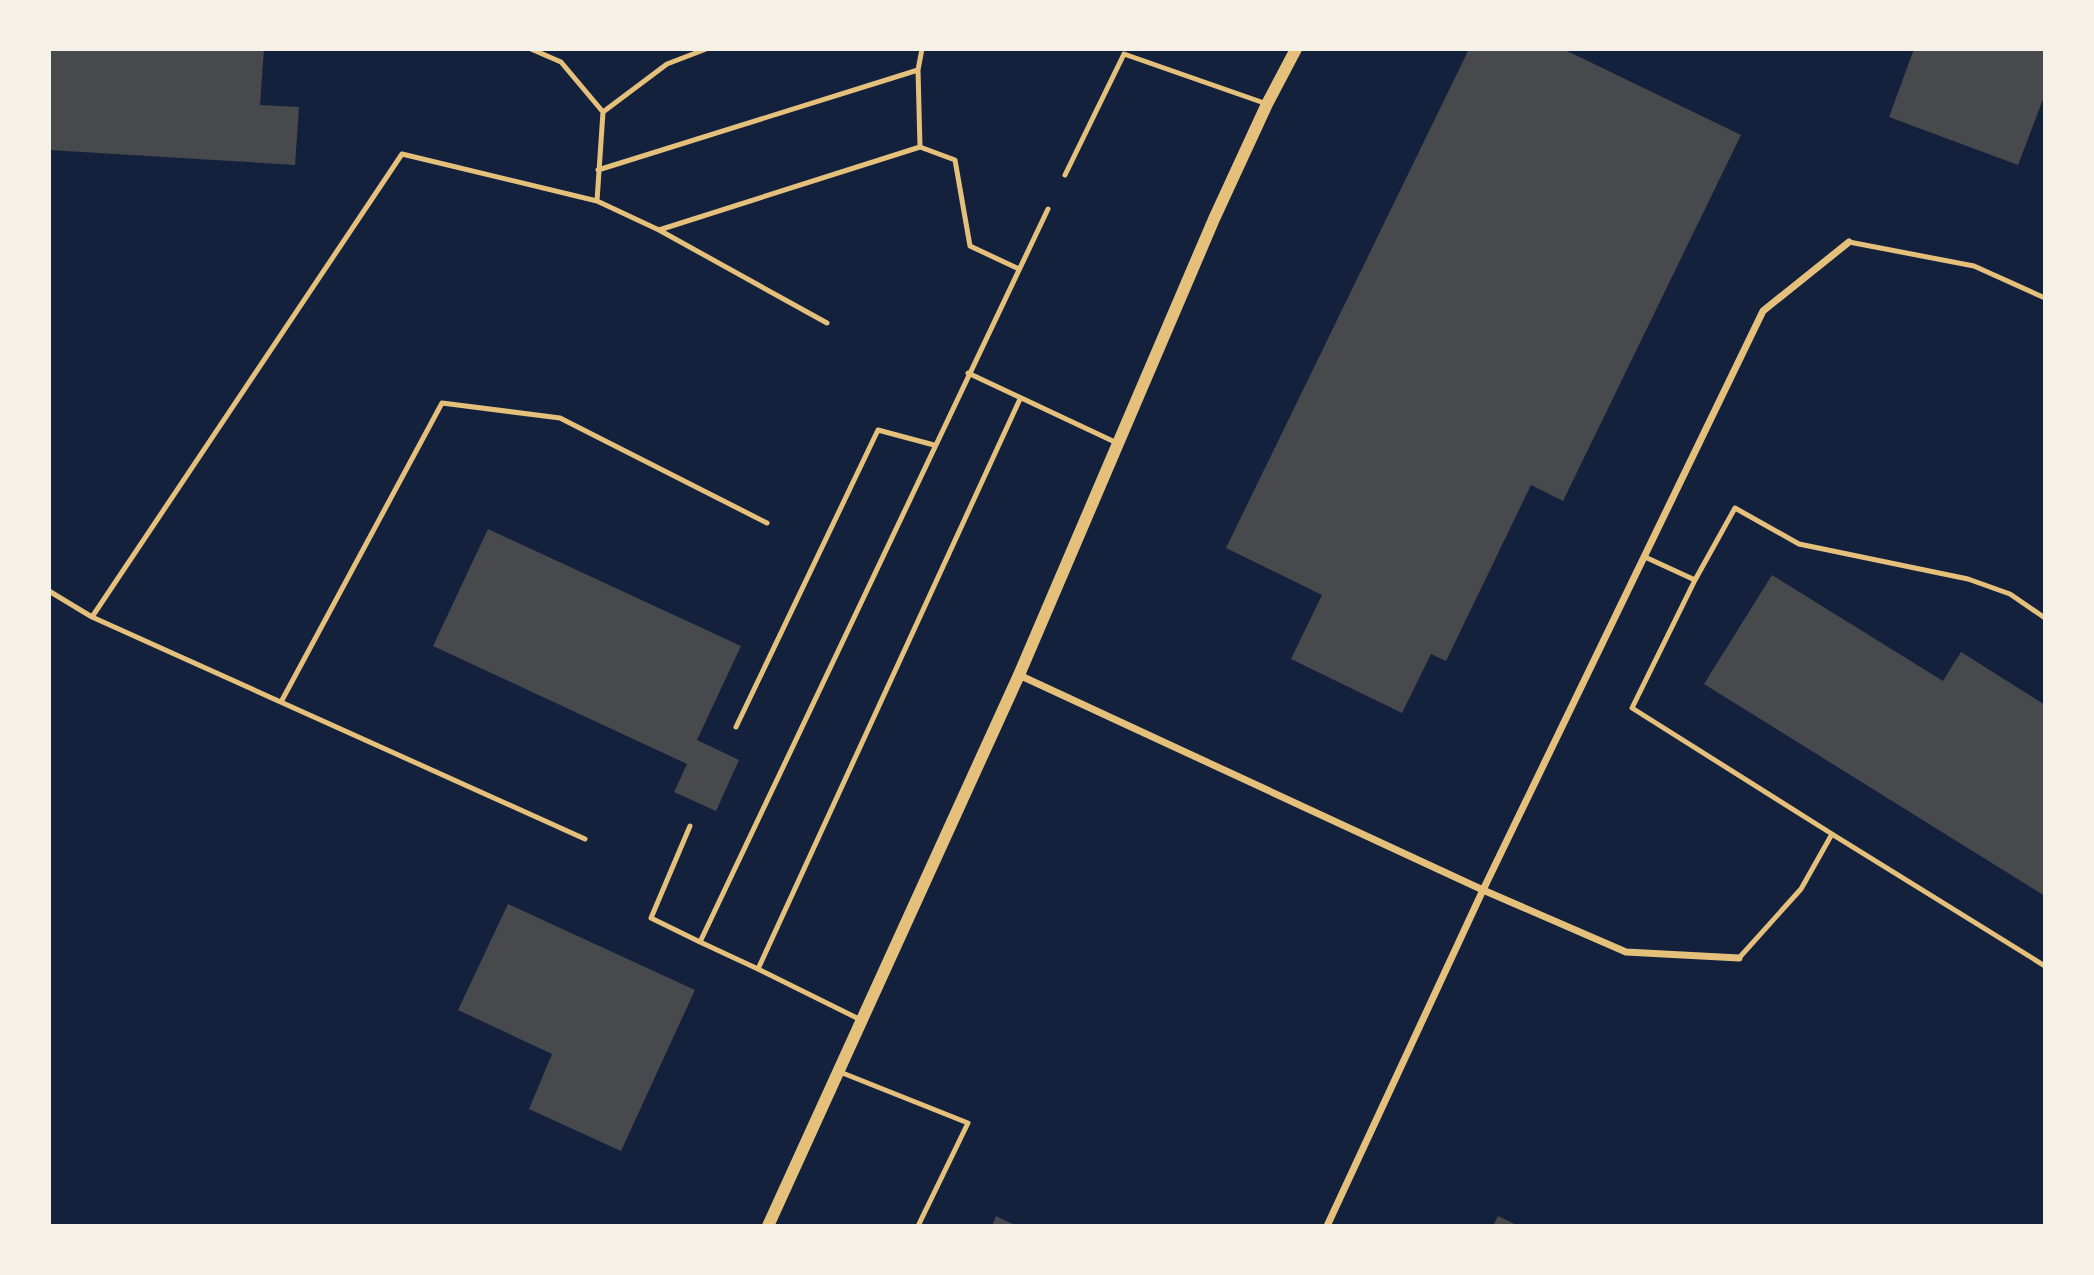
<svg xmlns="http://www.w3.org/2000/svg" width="2094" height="1275" viewBox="0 0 2094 1275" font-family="Helvetica,sans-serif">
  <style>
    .building { fill: #48494c }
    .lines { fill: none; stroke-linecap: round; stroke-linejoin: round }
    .service { stroke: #e5c07b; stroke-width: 5 }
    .minor { stroke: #e5c07b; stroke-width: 7 }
    .tertiary { stroke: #e5c07b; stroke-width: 12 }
  </style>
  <rect width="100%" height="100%" fill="#14213d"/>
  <!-- building -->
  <path class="building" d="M 49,49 L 264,49 L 260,105 L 299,107 L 295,165 L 49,150 Z
    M 1469,49 L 1563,49 L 1741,135 L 1563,501 L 1531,485 L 1446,661 L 1431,654 L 1402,713 L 1291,659 L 1322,595 L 1226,548 Z
    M 1914,49 L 2045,49 L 2045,94 L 2018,165 L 1889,117 Z
    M 488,529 L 741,646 L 697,740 L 739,760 L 716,811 L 674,792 L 687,764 L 433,646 Z
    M 1772,575 L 1943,681 L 1961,652 L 2045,705 L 2045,896 L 1704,684 Z
    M 508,904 L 695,990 L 621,1151 L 529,1109 L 552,1054 L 458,1010 Z
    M 996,1216 L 1017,1226 L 992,1226 Z
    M 1498,1216 L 1519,1226 L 1493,1226 Z"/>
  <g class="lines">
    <!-- service -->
    <path class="service" d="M 531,49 L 561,62 L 603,112 L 597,201
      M 603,112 L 667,64 L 706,49
      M 920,147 L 955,160 L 970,246 L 1019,269
      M 598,170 L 918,70 L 922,49
      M 1065,175 L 1124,54 L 1267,104
      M 659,230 L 920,147 L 918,70
      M 1849,242 L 1974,266 L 2045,298
      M 968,373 L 1117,443
      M 1645,557 L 1695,580 L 1632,708 L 1832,834 L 1801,889 L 1739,958
      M 1695,580 L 1735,508 L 1799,544 L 1968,579 L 2010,594 L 2045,618
      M 49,591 L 92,617 L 402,154 L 597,201 L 659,230 L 827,323
      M 92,617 L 585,839
      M 281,702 L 442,403 L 560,418 L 767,523
      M 736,727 L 878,430 L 934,445
      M 690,826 L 651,918 L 700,942
      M 1832,834 L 2045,966
      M 758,969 L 700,942 L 1048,209
      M 861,1020 L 758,969 L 1020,399
      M 840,1072 L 968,1123 L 918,1226"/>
    <!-- minor -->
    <path class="minor" d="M 1019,675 L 1483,890 L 1626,952 L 1739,958
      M 1327,1226 L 1483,890 L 1763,311 L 1849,242"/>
    <!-- tertiary -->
    <path class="tertiary" d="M 768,1226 L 1019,675 L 1214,219 L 1267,104 L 1296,49"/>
  </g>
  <!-- border -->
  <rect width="2094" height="1275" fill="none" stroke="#f6f1e7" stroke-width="102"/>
</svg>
